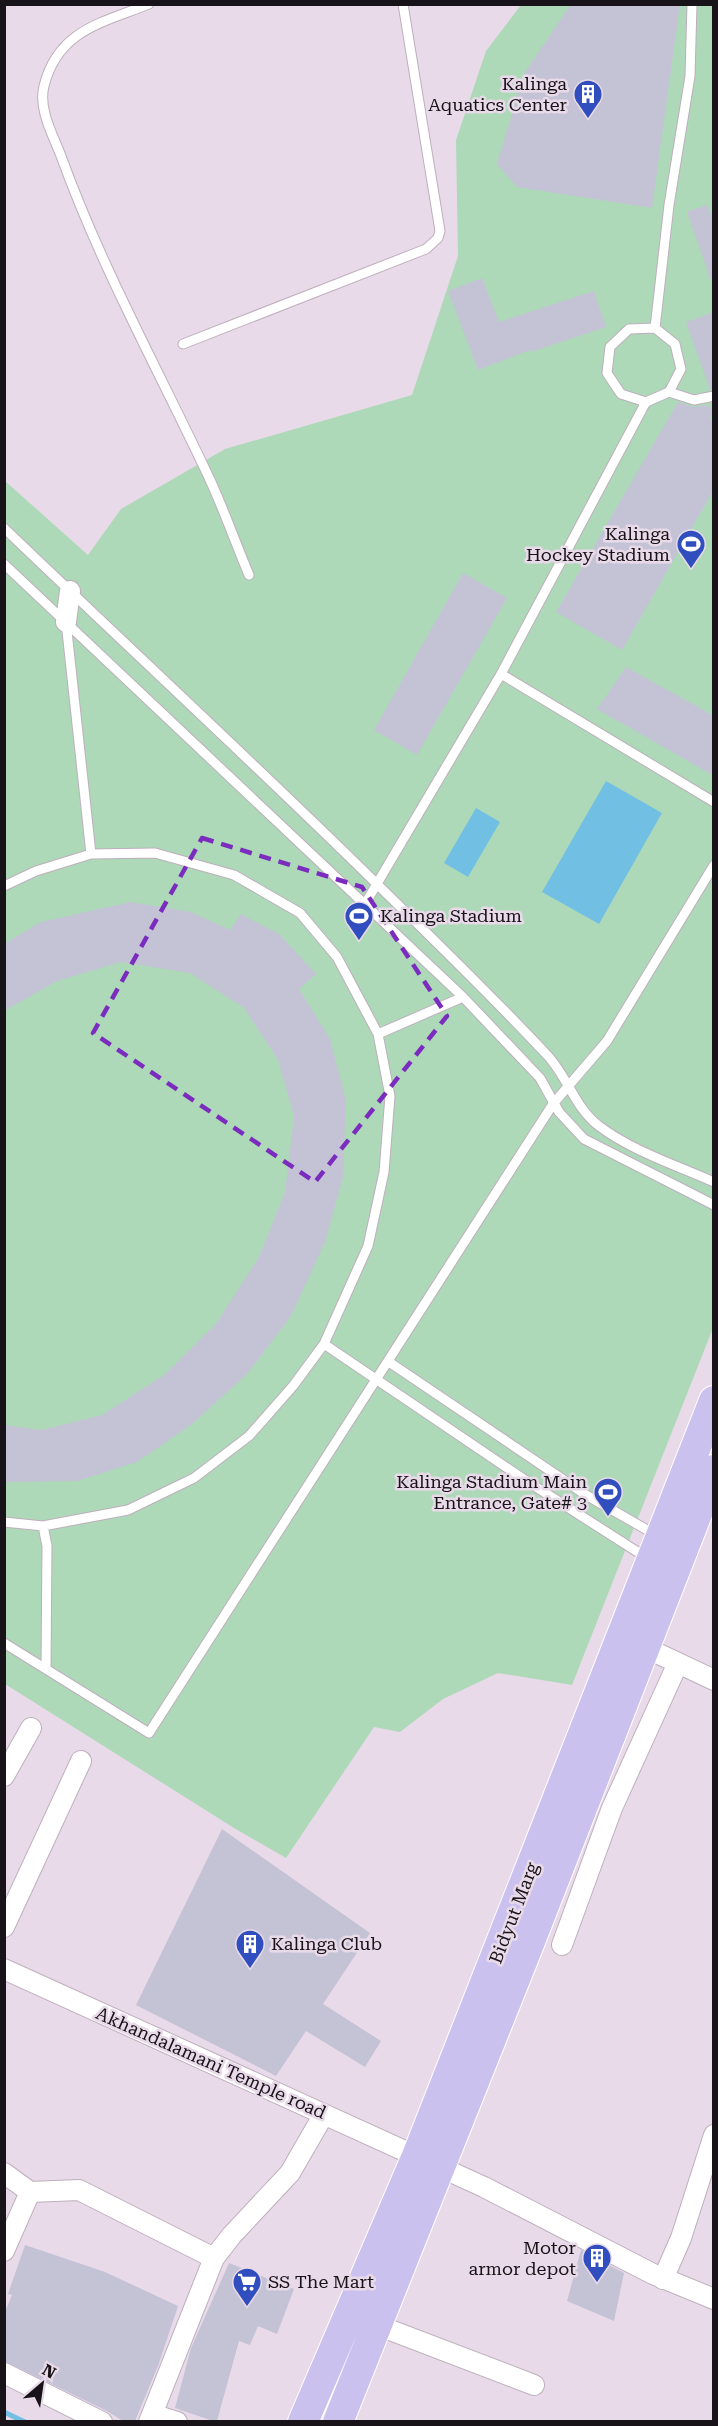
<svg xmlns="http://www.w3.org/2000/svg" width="718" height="2426" viewBox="0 0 718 2426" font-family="'Roboto Serif',serif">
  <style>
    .green { fill: #add9b8 }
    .water { fill: #71c0e4 }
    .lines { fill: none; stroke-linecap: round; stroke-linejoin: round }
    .stream { stroke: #71c0e4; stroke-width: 5 }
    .building { fill: #c3c3d5 }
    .lane-casing { stroke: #beafbd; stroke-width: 11 }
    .street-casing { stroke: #beafbd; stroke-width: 22 }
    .primary-casing { stroke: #fff; stroke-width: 32 }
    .lane { stroke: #fff; stroke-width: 9 }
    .street { stroke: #fff; stroke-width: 20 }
    .primary { stroke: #cbc1ee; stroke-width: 30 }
    .marked { fill: none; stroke: #7b2cbf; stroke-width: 4.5; stroke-dasharray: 12 8; stroke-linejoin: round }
    .labels { text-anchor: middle; stroke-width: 5; stroke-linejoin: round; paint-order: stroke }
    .poi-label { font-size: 18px; fill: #181318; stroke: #e9dae9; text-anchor: end }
    .street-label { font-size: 18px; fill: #181318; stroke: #e9dae9 }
  </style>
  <rect width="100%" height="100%" fill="#e9dae9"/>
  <!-- green -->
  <path class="green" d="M 521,5 L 713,5 L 713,1328 L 572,1685 L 498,1673 L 443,1699 L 400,1732 L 374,1727 L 286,1858 L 234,1828 L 5,1684 L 4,480 L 88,555 L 121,509 L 225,449 L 412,395 L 458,256 L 456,140 L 486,51 Z"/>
  <!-- water -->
  <path class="water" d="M 606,781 L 662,813 L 599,924 L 542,892 Z
    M 476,808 L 500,822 L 468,877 L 444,863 Z"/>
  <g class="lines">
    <!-- stream -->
    <path class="stream" d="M 4,2412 L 25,2422"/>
  </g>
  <!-- building -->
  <path class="building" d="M 571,4 L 680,4 L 652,208 L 517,187 L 497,164 L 524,74 Z
    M 707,205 L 714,222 L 711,281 L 687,212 Z
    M 482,278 L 499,322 L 594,291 L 606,327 L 531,352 L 530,350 L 478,370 L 448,291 Z
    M 714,312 L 714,389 L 710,390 L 686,322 Z
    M 678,402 L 693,407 L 706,405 L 714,409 L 710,418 L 714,422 L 714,489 L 622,650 L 556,612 Z
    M 463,573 L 507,598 L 417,755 L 374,730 Z
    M 626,667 L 714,716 L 714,776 L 597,709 Z
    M 131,902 L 191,912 L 230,930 L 241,914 L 279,934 L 316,974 L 299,989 L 330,1039 L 346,1101 L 343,1177 L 325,1242 L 291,1316 L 247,1374 L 192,1424 L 137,1462 L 77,1481 L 4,1482 L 4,1425 L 42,1430 L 102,1415 L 164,1375 L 216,1324 L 259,1257 L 285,1192 L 294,1116 L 278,1060 L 244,1008 L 190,973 L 121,962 L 57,981 L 4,1011 L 4,944 L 41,922 Z
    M 222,1829 L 370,1933 L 323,2004 L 381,2041 L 365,2067 L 306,2031 L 276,2076 L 136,2005 Z
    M 25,2245 L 105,2272 L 178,2306 L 158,2366 L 135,2421 L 123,2421 L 107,2411 L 4,2361 L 4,2314 L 12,2295 L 8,2294 Z
    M 581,2250 L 624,2273 L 614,2321 L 567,2301 Z
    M 229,2263 L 294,2289 L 277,2334 L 258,2326 L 250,2345 L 239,2341 L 217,2421 L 213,2421 L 175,2408 L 191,2348 Z"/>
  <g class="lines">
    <!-- lane casing -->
    <g class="lane-casing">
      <path id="lane" d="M 149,4 C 102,23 58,30 44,86 C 38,109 53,135 61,156 C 102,269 160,373 211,482 C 225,513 236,544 249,575
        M 655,328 L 669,205 L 690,76 L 692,4
        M 183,344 L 426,249 L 438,238 L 440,231 L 403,4
        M 669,392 L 694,400 L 714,396
        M 4,528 C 129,648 256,765 379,886 C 436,942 494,998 548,1056 C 568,1078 575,1108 599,1126 C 632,1151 676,1165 714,1182
        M 4,564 L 463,997 L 540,1078 L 559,1112 L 584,1139 L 714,1205
        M 66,622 L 91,854
        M 501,674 L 714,802
        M 4,886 L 36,871 L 91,854 L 155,853 L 234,875 L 300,913 L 337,957 L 378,1034 L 390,1096 L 384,1172 L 368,1246 L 324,1344 L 293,1386 L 249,1436 L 194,1478 L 128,1510 L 43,1526 L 4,1522
        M 365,904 L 501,674 L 646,402 L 669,392 L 681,369 L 675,344 L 655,328 L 629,329 L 610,347 L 607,373 L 621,394 L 646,402
        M 378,1034 L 463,997
        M 324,1344 L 522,1478 L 647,1558
        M 389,1362 L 586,1495 L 656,1535
        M 43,1526 L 47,1546 L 46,1669
        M 4,1643 L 149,1733 L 553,1104 L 607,1041 L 714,865"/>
    </g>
    <!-- street casing -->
    <g class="street-casing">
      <path id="street" d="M 66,622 L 70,591
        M 644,1647 L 714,1680
        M 4,1776 L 31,1728
        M 4,1927 L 81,1761
        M 562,1945 L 612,1808 L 678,1663
        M 4,1969 L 484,2187 L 653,2274 L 714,2299
        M 4,2173 L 30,2192 L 4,2251
        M 30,2192 L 79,2190 L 214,2258
        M 663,2279 L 681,2238 L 714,2135
        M 377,2325 L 534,2385
        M 4,2373 L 102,2422
        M 152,2414 L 177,2422
        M 149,2422 L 214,2258 L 232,2235 L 290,2173 L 324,2114"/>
    </g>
    <!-- primary casing -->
    <g class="primary-casing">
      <path id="primary" d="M 303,2422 L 417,2156 L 714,1401
        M 338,2422 L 527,1949 L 714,1470"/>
    </g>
    <!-- lane -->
    <use href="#lane" class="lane"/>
    <!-- street -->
    <use href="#street" class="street"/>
    <!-- primary -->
    <use href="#primary" class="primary"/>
  </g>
  <!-- marked area -->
  <path class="marked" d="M 202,838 L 362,887 L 447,1016 L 315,1182 L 93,1033 Z"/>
  <!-- icons -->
  <defs>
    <g id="building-pin" transform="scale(1.5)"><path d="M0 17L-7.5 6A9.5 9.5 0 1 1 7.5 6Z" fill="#314ebf" stroke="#e9dae9"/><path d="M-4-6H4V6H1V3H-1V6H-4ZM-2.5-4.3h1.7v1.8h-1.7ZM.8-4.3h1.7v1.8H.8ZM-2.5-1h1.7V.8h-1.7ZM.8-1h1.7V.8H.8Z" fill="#fff"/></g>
    <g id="stadium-pin" transform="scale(1.5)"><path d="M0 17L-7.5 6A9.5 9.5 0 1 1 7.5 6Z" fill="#314ebf" stroke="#e9dae9"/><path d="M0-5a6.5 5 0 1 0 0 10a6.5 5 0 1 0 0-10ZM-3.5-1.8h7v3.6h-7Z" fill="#fff"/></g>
    <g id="supermarket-pin" transform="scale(1.5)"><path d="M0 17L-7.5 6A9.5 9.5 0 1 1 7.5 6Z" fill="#314ebf" stroke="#e9dae9"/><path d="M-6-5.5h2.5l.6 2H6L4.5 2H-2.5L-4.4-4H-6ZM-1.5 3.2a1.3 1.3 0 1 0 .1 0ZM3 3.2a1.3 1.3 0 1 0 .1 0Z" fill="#fff"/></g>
  </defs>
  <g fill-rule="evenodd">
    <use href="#building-pin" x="588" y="94"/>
    <use href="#stadium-pin" x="691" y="544"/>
    <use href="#stadium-pin" x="359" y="916"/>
    <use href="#stadium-pin" x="608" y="1492"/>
    <use href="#building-pin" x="250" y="1944"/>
    <use href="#building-pin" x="597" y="2258"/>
    <use href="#supermarket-pin" x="247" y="2282"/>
  </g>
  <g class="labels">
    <!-- poi labels -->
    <g class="poi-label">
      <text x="567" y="90">Kalinga<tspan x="567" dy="21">Aquatics Center</tspan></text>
      <text x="670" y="540">Kalinga<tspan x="670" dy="21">Hockey Stadium</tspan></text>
      <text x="380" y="922" text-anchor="start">Kalinga Stadium</text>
      <text x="587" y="1488">Kalinga Stadium Main<tspan x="587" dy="21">Entrance, Gate# 3</tspan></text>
      <text x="271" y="1950" text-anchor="start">Kalinga Club</text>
      <text x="576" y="2254">Motor<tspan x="576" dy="21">armor depot</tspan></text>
      <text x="268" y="2288" text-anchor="start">SS The Mart</text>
    </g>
    <!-- street labels -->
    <g class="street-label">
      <text transform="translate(514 1913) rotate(-69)" y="6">Bidyut Marg</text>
      <text transform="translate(211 2063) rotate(24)" y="6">Akhandalamani Temple road</text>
    </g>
  </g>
  <!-- border -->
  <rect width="718" height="2426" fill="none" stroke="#181318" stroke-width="12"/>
  <!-- north arrow -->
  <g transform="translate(42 2384) rotate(29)" stroke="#e9dae9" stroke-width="4.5" paint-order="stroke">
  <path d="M0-4.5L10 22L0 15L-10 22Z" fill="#181318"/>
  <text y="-9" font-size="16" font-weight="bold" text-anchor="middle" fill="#181318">N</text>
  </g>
</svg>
